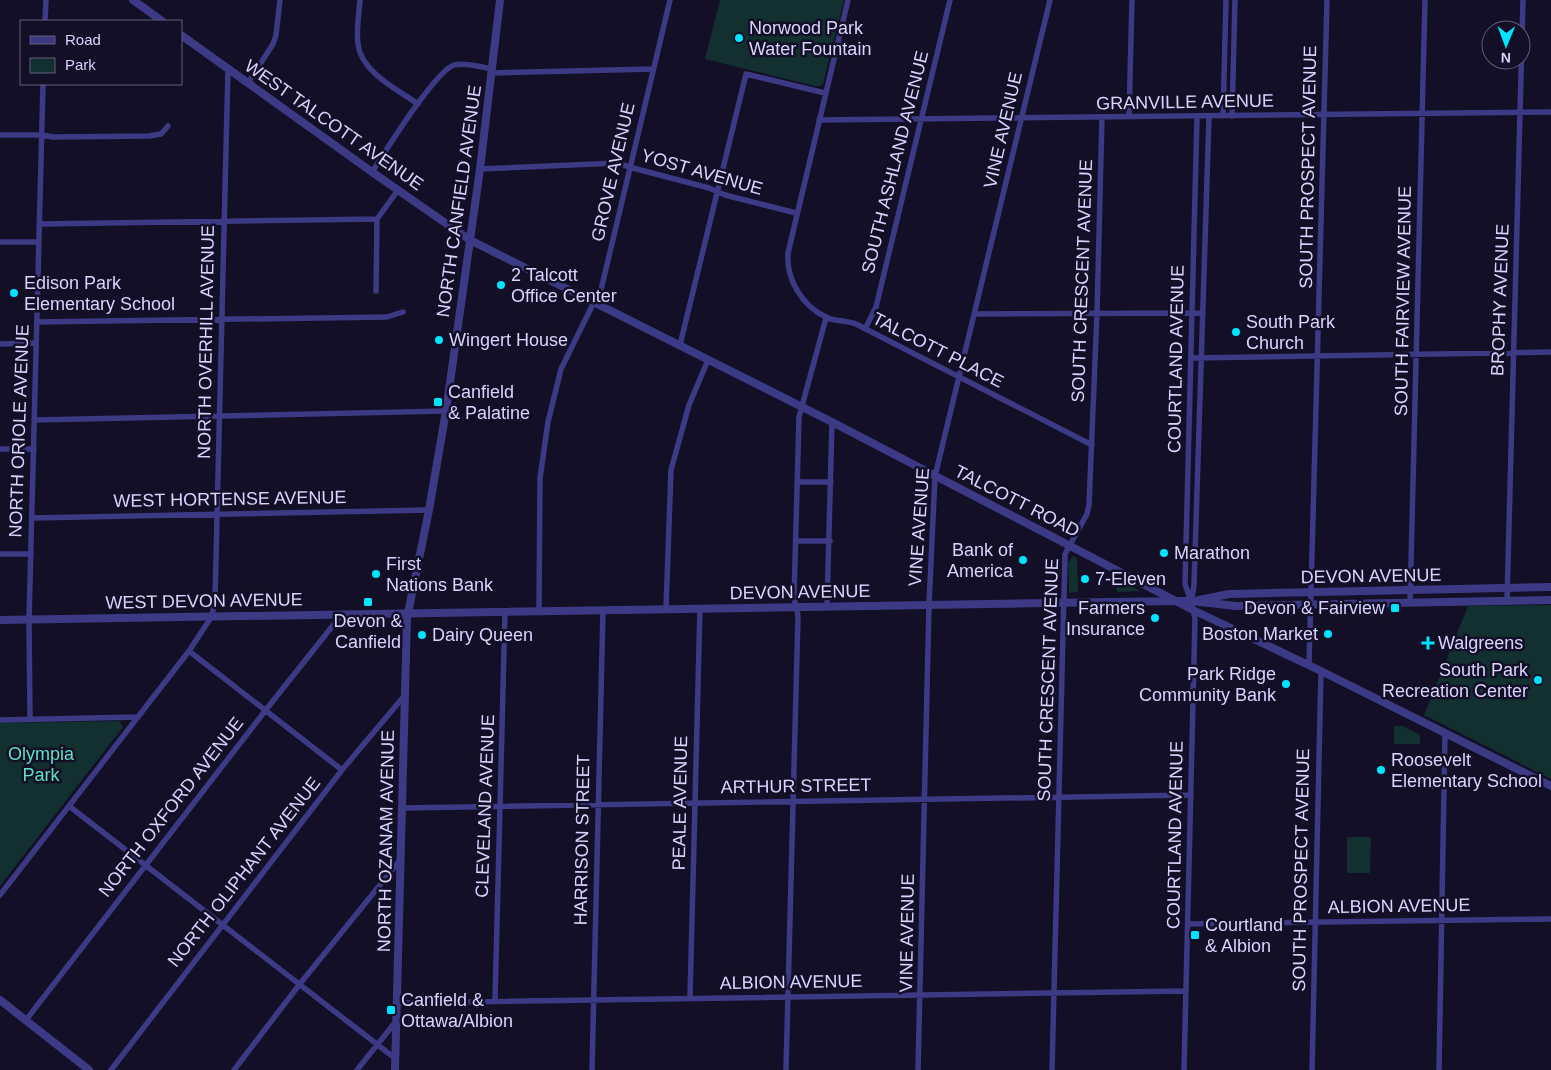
<svg xmlns="http://www.w3.org/2000/svg" width="1551" height="1070" viewBox="0 0 1551 1070" font-family="Helvetica,sans-serif">
  <style>
    .green { fill: #12302f }
    .lines { fill: none; stroke-linecap: round; stroke-linejoin: round }
    .minor { stroke: #3d3a85; stroke-width: 5.5 }
    .tertiary { stroke: #3d3a85; stroke-width: 8 }
    .poi-dot { fill: #00e5ff; stroke: #130f26; stroke-width: 2 }
    .labels { text-anchor: middle; stroke-width: 5; stroke-linejoin: round; paint-order: stroke }
    .poi-label { font-size: 18px; fill: #d9d4ff; stroke: #130f26; text-anchor: start }
    .street-label { font-size: 18px; fill: #d9d4ff; stroke: #130f26 }
    .park-label { font-size: 18px; fill: #5fe0c0; stroke: #130f26 }
  </style>
  <rect width="100%" height="100%" fill="#130f26"/>
  <!-- green -->
  <path class="green" d="M 720,0 L 844,0 L 823,84 L 820,86 L 815,86 L 705,59 Z
    M 1073,556 L 1077,558 L 1078,592 L 1069,593 L 1068,563 Z
    M 1116,578 L 1140,591 L 1117,592 Z
    M 1551,605 L 1551,779 L 1424,715 L 1468,606 Z
    M 119,721 L 123,727 L 0,886 L 0,723 Z
    M 1394,726 L 1403,726 L 1420,735 L 1420,744 L 1394,744 Z
    M 1347,837 L 1371,837 L 1370,873 L 1347,873 Z"/>
  <g class="lines">
    <!-- minor -->
    <path class="minor" d="M 360,0 C 359,14 356,30 358,44 C 361,72 397,89 418,104
      M 848,0 L 788,253 C 786,279 802,306 826,317 C 835,322 846,320 856,324 L 1092,445
      M 45,21 L 46,0
      M 492,73 L 653,69
      M 248,83 L 273,44 L 276,35 L 280,0
      M 1223,116 L 1226,0
      M 1232,116 L 1235,0
      M 1129,117 L 1132,0
      M 819,120 L 1551,112
      M 0,135 L 42,135 L 53,137 L 149,136 L 161,134 L 168,126
      M 480,169 L 618,163 L 629,167 L 709,188 L 725,195 L 796,213
      M 372,172 C 385,152 435,71 454,65 C 465,62 481,67 492,69
      M 40,224 L 377,219
      M 0,242 L 39,242
      M 376,291 L 377,219 L 398,190
      M 975,314 L 1203,313
      M 37,322 L 387,317 L 403,312
      M 865,329 L 876,307 L 950,0
      M 0,344 L 36,343
      M 680,345 L 746,74 L 825,93
      M 1191,358 L 1551,352
      M 34,420 L 446,411
      M 0,449 L 34,449
      M 797,482 L 831,482
      M 32,518 L 429,510
      M 796,541 L 830,541
      M 0,554 L 31,554
      M 1192,599 L 1194,585 L 1209,117
      M 1507,601 L 1523,0
      M 1410,603 L 1425,0
      M 827,606 L 832,422
      M 666,609 L 671,470 L 689,405 L 708,360
      M 539,611 L 540,478 L 548,422 L 561,369 L 594,302 L 600,294 L 670,0
      M 189,651 L 342,770
      M 1309,665 L 1327,0
      M 30,719 L 29,620 L 43,84
      M 0,720 L 137,717
      M 69,806 L 396,1059
      M 402,808 L 1191,795
      M 0,895 L 189,651 L 212,616 L 215,600 L 228,68
      M 1188,924 L 1551,919
      M 690,998 L 700,608
      M 495,1001 L 505,611
      M 397,1003 L 1186,991
      M 26,1020 L 265,711 L 342,614
      M 111,1070 L 342,770 L 405,695
      M 234,1070 L 299,985 L 401,859
      M 357,1070 L 397,1020
      M 592,1070 L 603,610
      M 786,1070 L 798,616 L 794,598 L 799,417 L 826,318
      M 918,1070 L 929,605 L 935,476 L 1050,0
      M 1052,1070 L 1065,554 L 1087,514 L 1089,505 L 1097,313 L 1102,117
      M 1184,1070 L 1195,619 L 1191,601 L 1185,584 L 1197,117
      M 1312,1070 L 1321,671
      M 1439,1070 L 1445,733"/>
    <!-- tertiary -->
    <path class="tertiary" d="M 133,0 L 162,21
      M 181,35 L 372,172 L 470,240 L 832,422 L 1193,610 L 1321,671 L 1551,786
      M 1199,600 L 1229,594 L 1551,587
      M 0,620 L 1177,601 L 1191,601 L 1236,606 L 1551,600
      M 0,1000 L 89,1070
      M 395,1070 L 407,618 L 429,510 L 446,411 L 480,169 L 500,0"/>
  </g>
  <!-- markers -->
  <g class="poi-dot">
    <circle cx="739" cy="38" r="5"/>
    <circle cx="501" cy="285" r="5"/>
    <circle cx="14" cy="293" r="5"/>
    <circle cx="1236" cy="332" r="5"/>
    <circle cx="439" cy="340" r="5"/>
    <rect x="433" y="397" width="10" height="10" rx="2.5"/>
    <circle cx="1164" cy="553" r="5"/>
    <circle cx="1023" cy="560" r="5"/>
    <circle cx="376" cy="574" r="5"/>
    <circle cx="1085" cy="579" r="5"/>
    <rect x="363" y="597" width="10" height="10" rx="2.5"/>
    <rect x="1390" y="603" width="10" height="10" rx="2.5"/>
    <circle cx="1155" cy="618" r="5"/>
    <circle cx="1328" cy="634" r="5"/>
    <circle cx="422" cy="635" r="5"/>
    <path d="M1425.5 635.5h5v5h5v5h-5v5h-5v-5h-5v-5h5z"/>
    <circle cx="1538" cy="680" r="5"/>
    <circle cx="1286" cy="684" r="5"/>
    <circle cx="1381" cy="770" r="5"/>
    <rect x="1190" y="930" width="10" height="10" rx="2.5"/>
    <rect x="386" y="1005" width="10" height="10" rx="2.5"/>
  </g>
  <g class="labels">
    <!-- poi labels -->
    <g class="poi-label">
      <text x="749" y="34">Norwood Park<tspan x="749" dy="21">Water Fountain</tspan></text>
      <text x="511" y="281">2 Talcott<tspan x="511" dy="21">Office Center</tspan></text>
      <text x="24" y="289">Edison Park<tspan x="24" dy="21">Elementary School</tspan></text>
      <text x="1246" y="328">South Park<tspan x="1246" dy="21">Church</tspan></text>
      <text x="449" y="346">Wingert House</text>
      <text x="448" y="398">Canfield<tspan x="448" dy="21">&amp; Palatine</tspan></text>
      <text x="1013" y="556" text-anchor="end">Bank of<tspan x="1013" dy="21">America</tspan></text>
      <text x="1174" y="559">Marathon</text>
      <text x="386" y="570">First<tspan x="386" dy="21">Nations Bank</tspan></text>
      <text x="1095" y="585">7-Eleven</text>
      <text x="1145" y="614" text-anchor="end">Farmers<tspan x="1145" dy="21">Insurance</tspan></text>
      <text x="1385" y="614" text-anchor="end">Devon &amp; Fairview</text>
      <text x="368" y="627" text-anchor="middle">Devon &amp;<tspan x="368" dy="21">Canfield</tspan></text>
      <text x="1318" y="640" text-anchor="end">Boston Market</text>
      <text x="432" y="641">Dairy Queen</text>
      <text x="1438" y="649">Walgreens</text>
      <text x="1528" y="676" text-anchor="end">South Park<tspan x="1528" dy="21">Recreation Center</tspan></text>
      <text x="1276" y="680" text-anchor="end">Park Ridge<tspan x="1276" dy="21">Community Bank</tspan></text>
      <text x="1391" y="766">Roosevelt<tspan x="1391" dy="21">Elementary School</tspan></text>
      <text x="1205" y="931">Courtland<tspan x="1205" dy="21">&amp; Albion</tspan></text>
      <text x="401" y="1006">Canfield &amp;<tspan x="401" dy="21">Ottawa/Albion</tspan></text>
    </g>
    <!-- street labels -->
    <g class="street-label">
      <text transform="translate(1185 102) rotate(-1)" y="6">GRANVILLE AVENUE</text>
      <text transform="translate(334 125) rotate(35)" y="6">WEST TALCOTT AVENUE</text>
      <text transform="translate(1003 130) rotate(-77)" y="6">VINE AVENUE</text>
      <text transform="translate(895 162) rotate(-76)" y="6">SOUTH ASHLAND AVENUE</text>
      <text transform="translate(1308 167) rotate(-89)" y="6">SOUTH PROSPECT AVENUE</text>
      <text transform="translate(613 172) rotate(-77)" y="6">GROVE AVENUE</text>
      <text transform="translate(702 172) rotate(16)" y="6">YOST AVENUE</text>
      <text transform="translate(459 201) rotate(-82)" y="6">NORTH CANFIELD AVENUE</text>
      <text transform="translate(1082 281) rotate(-88)" y="6">SOUTH CRESCENT AVENUE</text>
      <text transform="translate(1500 300) rotate(-88)" y="6">BROPHY AVENUE</text>
      <text transform="translate(1403 301) rotate(-89)" y="6">SOUTH FAIRVIEW AVENUE</text>
      <text transform="translate(206 342) rotate(-89)" y="6">NORTH OVERHILL AVENUE</text>
      <text transform="translate(938 350) rotate(27)" y="6">TALCOTT PLACE</text>
      <text transform="translate(1176 359) rotate(-89)" y="6">COURTLAND AVENUE</text>
      <text transform="translate(19 431) rotate(-88)" y="6">NORTH ORIOLE AVENUE</text>
      <text transform="translate(230 499) rotate(-1)" y="6">WEST HORTENSE AVENUE</text>
      <text transform="translate(1017 501) rotate(27)" y="6">TALCOTT ROAD</text>
      <text transform="translate(919 527) rotate(-86)" y="6">VINE AVENUE</text>
      <text transform="translate(1371 576) rotate(-1)" y="6">DEVON AVENUE</text>
      <text transform="translate(800 592) rotate(-1)" y="6">DEVON AVENUE</text>
      <text transform="translate(204 601) rotate(-1)" y="6">WEST DEVON AVENUE</text>
      <text transform="translate(1048 680) rotate(-88)" y="6">SOUTH CRESCENT AVENUE</text>
      <text transform="translate(796 786) rotate(-1)" y="6">ARTHUR STREET</text>
      <text transform="translate(680 803) rotate(-89)" y="6">PEALE AVENUE</text>
      <text transform="translate(485 806) rotate(-88)" y="6">CLEVELAND AVENUE</text>
      <text transform="translate(171 807) rotate(-52)" y="6">NORTH OXFORD AVENUE</text>
      <text transform="translate(1175 835) rotate(-89)" y="6">COURTLAND AVENUE</text>
      <text transform="translate(582 840) rotate(-89)" y="6">HARRISON STREET</text>
      <text transform="translate(386 841) rotate(-89)" y="6">NORTH OZANAM AVENUE</text>
      <text transform="translate(1301 870) rotate(-89)" y="6">SOUTH PROSPECT AVENUE</text>
      <text transform="translate(244 872) rotate(-52)" y="6">NORTH OLIPHANT AVENUE</text>
      <text transform="translate(1399 906) rotate(-1)" y="6">ALBION AVENUE</text>
      <text transform="translate(907 933) rotate(-89)" y="6">VINE AVENUE</text>
      <text transform="translate(791 982) rotate(-1)" y="6">ALBION AVENUE</text>
    </g>
    <!-- park labels -->
    <g class="park-label">
      <text x="41" y="760">Olympia<tspan x="41" dy="21">Park</tspan></text>
    </g>
  </g>
  <!-- legend -->
  <rect x="20" y="20" width="162" height="65" fill="#130f26" stroke="#625e7d"/>
  <rect x="30" y="36" width="25" height="8" fill="#3d3a85" stroke="#625e7d"/>
  <text x="65" y="45" font-size="15" fill="#d9d4ff">Road</text>
  <rect x="30" y="58" width="25" height="15" fill="#12302f" stroke="#625e7d"/>
  <text x="65" y="70" font-size="15" fill="#d9d4ff">Park</text>
  <!-- north arrow -->
  <g transform="translate(1506 45) rotate(181)"><circle r="24" fill="#130f26" stroke="#625e7d"/>
  <path d="M0-4L9 19L0 12L-9 19Z" fill="#00e5ff"/>
  <text y="-8" font-size="14" font-weight="bold" text-anchor="middle" fill="#d9d4ff">N</text>
  </g>
</svg>
